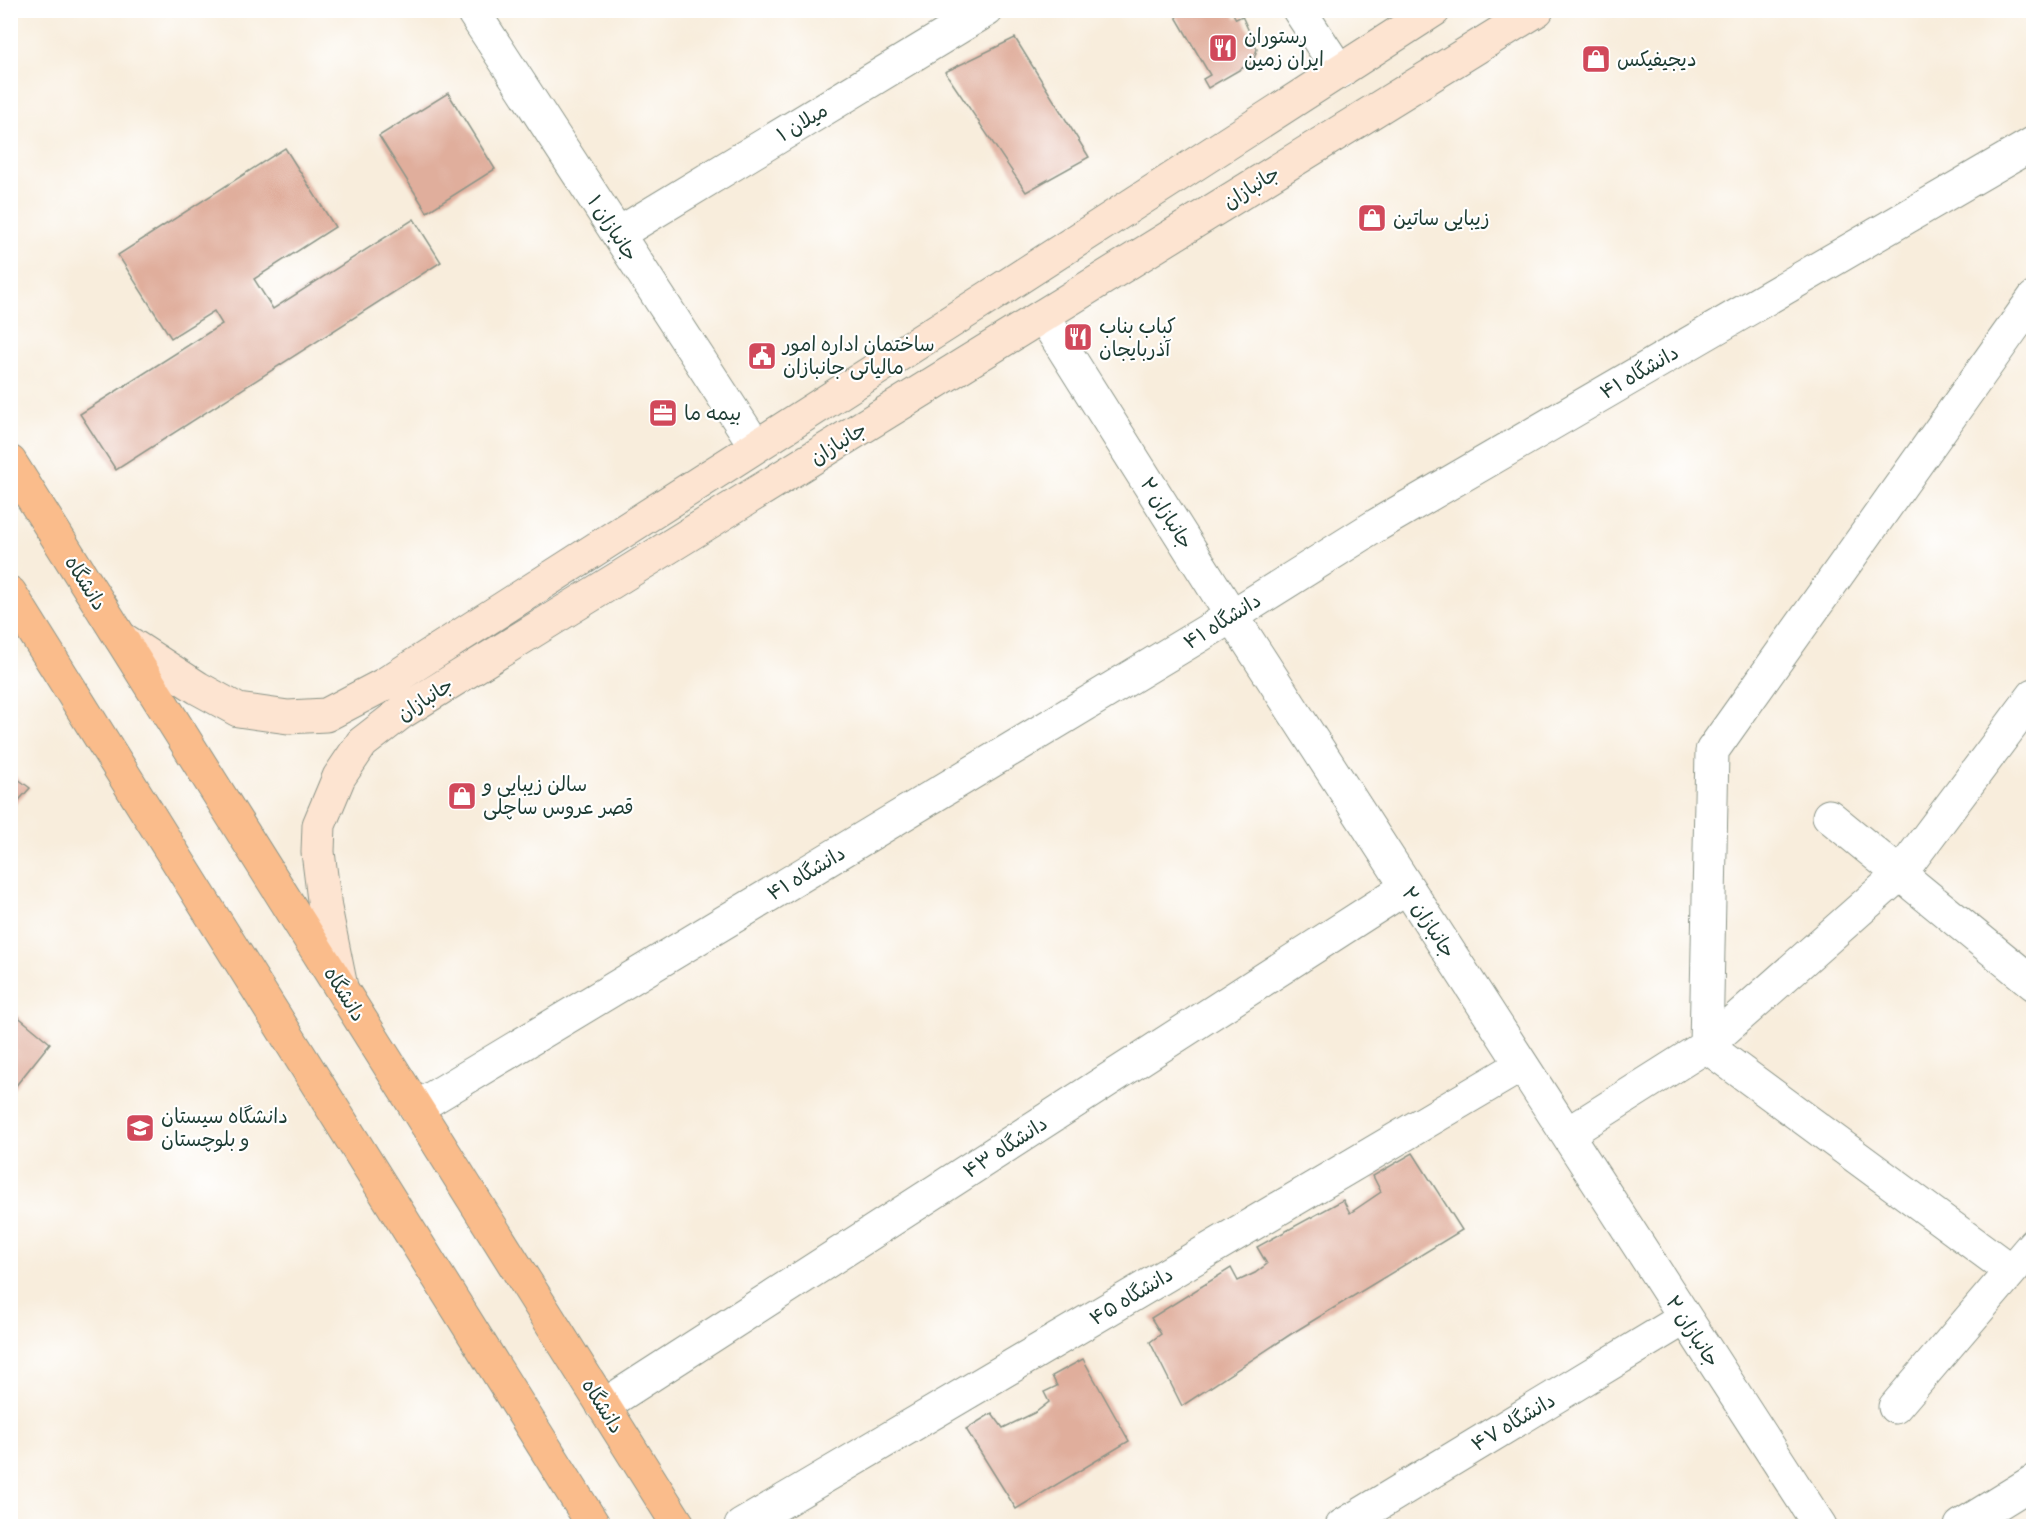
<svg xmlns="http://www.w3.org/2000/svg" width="2044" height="1537" viewBox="0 0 2044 1537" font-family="Dekko,'Playpen Sans Arabic',sans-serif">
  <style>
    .building { fill: #e0ae9c }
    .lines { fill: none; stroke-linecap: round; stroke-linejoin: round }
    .street-casing { stroke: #8c9588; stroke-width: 35 }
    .secondary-casing { stroke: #8c9588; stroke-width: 35 }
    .primary-casing { stroke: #8c9588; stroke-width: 35 }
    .street { stroke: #fff; stroke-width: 33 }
    .secondary { stroke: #fde4d1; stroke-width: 33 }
    .primary { stroke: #fabc8b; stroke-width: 33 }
    .labels { text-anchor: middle; stroke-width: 4.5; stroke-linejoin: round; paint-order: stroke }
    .poi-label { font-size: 20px; fill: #1f3d34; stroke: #fff; text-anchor: start }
    .street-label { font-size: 20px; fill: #1f3d34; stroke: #fff }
  </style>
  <rect width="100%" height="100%" fill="#fff"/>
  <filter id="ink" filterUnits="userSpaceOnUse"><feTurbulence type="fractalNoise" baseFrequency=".0167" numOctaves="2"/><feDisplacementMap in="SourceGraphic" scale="12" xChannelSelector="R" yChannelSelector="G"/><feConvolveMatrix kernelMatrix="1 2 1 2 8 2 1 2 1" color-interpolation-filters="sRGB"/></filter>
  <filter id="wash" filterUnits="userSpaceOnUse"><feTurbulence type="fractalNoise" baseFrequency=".008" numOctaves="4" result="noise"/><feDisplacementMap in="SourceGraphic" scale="24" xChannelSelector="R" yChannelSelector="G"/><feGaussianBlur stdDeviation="1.35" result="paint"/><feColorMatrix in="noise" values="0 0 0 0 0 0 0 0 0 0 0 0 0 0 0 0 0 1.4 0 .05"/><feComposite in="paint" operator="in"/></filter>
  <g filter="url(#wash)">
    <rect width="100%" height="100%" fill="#f8eddc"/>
    <g id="blocks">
      <!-- building -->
      <path class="building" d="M 1172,10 L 1231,10 L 1236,19 L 1242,16 L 1257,49 L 1253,62 L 1208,88 L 1203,79 L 1210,75 Z
        M 1015,38 L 1089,157 L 1026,192 L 945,72 Z
        M 448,93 L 495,169 L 427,212 L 379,136 Z
        M 285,148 L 335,227 L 254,279 L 273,309 L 414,219 L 441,262 L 116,470 L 80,414 L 222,324 L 214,311 L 171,338 L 118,255 Z
        M 10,773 L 30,788 L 10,810 Z
        M 10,1010 L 50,1043 L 10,1093 Z
        M 1413,1153 L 1462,1230 L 1291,1334 L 1182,1406 L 1150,1342 L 1161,1334 L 1151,1318 L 1231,1268 L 1238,1281 L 1255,1273 L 1267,1264 L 1257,1247 L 1343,1200 L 1350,1213 L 1381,1192 L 1373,1176 Z
        M 1083,1359 L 1129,1441 L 1016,1509 L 966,1429 L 992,1413 L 1003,1428 L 1036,1412 L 1049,1402 L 1044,1392 L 1057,1386 L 1052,1376 Z"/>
    </g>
  </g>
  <g filter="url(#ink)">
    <use href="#blocks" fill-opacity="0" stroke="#8c9588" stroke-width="1.5"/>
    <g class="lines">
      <!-- street casing -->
      <g class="street-casing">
        <path id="street" d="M 472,10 L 755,445
          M 1299,10 L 1340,72
          M 618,234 L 987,10
          M 1043,316 L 1232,616 L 1820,1526
          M 1829,816 L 2034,984
          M 1706,1046 L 1712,751 L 2034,298
          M 1706,1046 L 2011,1271
          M 416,1108 L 1232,616 L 1377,525 L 2034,143
          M 1567,1134 L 1706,1046 L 1900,874 L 2034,695
          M 603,1406 L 1407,887
          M 1895,1407 L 2034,1244
          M 741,1526 L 1522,1065
          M 1342,1526 L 1685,1318
          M 1961,1526 L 2034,1481"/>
      </g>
      <!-- secondary casing -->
      <g class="secondary-casing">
        <path id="secondary" d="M 121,638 L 198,688 L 238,710 L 288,717 L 326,715 L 385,684 C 734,459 1086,237 1434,10
          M 341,987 L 325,908 L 318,852 L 319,825 L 339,777 L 362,743 L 402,712 L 1537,10"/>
      </g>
      <!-- primary casing -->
      <g class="primary-casing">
        <path id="primary" d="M 10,462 L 679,1526
          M 10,593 L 594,1526"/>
      </g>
      <!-- street -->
      <use href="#street" class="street"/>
      <!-- secondary -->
      <use href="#secondary" class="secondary"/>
      <!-- primary -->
      <use href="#primary" class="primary"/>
    </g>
  </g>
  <!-- icons -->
  <defs>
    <g id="restaurant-square" transform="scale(1.5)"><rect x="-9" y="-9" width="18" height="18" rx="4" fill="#d1495b" stroke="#fff"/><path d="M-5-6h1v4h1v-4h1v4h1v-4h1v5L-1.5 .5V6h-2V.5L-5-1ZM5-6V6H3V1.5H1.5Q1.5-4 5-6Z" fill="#fff"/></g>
    <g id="shop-square" transform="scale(1.5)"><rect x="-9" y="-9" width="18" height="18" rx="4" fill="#d1495b" stroke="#fff"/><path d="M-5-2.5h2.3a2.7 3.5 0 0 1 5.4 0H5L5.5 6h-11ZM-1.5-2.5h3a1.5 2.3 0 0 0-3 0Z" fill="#fff"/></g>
    <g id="civic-square" transform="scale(1.5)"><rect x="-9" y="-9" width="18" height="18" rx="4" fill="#d1495b" stroke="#fff"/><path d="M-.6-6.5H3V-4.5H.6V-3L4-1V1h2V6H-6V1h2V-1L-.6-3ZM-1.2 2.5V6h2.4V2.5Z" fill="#fff"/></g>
    <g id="office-square" transform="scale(1.5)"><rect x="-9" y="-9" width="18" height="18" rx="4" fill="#d1495b" stroke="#fff"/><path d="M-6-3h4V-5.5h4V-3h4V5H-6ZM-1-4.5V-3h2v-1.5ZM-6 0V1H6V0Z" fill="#fff"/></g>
    <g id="university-square" transform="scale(1.5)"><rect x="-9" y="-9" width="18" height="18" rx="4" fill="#d1495b" stroke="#fff"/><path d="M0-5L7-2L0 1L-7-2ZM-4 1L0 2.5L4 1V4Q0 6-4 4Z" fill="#fff"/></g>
  </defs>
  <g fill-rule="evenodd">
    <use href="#restaurant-square" x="1223" y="48"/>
    <use href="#shop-square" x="1596" y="59"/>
    <use href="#shop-square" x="1372" y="218"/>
    <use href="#restaurant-square" x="1078" y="337"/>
    <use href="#civic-square" x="762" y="356"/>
    <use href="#office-square" x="663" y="413"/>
    <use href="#shop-square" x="462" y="796"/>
    <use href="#university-square" x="140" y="1128"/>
  </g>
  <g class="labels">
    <!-- poi labels -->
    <g class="poi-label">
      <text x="1244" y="43">رستوران<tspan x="1244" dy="23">ایران زمین</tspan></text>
      <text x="1617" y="66">دیجیفیکس</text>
      <text x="1393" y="225">زیبایی ساتین</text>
      <text x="1099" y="333">کباب بناب<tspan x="1099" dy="23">آذربایجان</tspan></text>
      <text x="783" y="351">ساختمان اداره امور<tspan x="783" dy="23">مالیاتی جانبازان</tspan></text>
      <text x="684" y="420">بیمه ما</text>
      <text x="483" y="791">سالن زیبایی و<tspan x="483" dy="23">قصر عروس ساچلی</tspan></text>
      <text x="161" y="1123">دانشگاه سیستان<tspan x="161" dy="23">و بلوچستان</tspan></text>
    </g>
    <!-- street labels -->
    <g class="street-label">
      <text transform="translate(802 122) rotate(-31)" y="7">میلان ۱</text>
      <text transform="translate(1251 187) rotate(-32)" y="7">جانبازان</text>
      <text transform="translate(613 228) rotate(57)" y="7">جانبازان ۱</text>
      <text transform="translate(1639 372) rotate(-30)" y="7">دانشگاه ۴۱</text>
      <text transform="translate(838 443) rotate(-32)" y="7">جانبازان</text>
      <text transform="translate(1167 513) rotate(58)" y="7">جانبازان ۲</text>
      <text transform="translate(86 583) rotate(58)" y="7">دانشگاه</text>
      <text transform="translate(1222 621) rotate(-32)" y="7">دانشگاه ۴۱</text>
      <text transform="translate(425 699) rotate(-33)" y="7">جانبازان</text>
      <text transform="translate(806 873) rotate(-31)" y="7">دانشگاه ۴۱</text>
      <text transform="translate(1429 922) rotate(57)" y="7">جانبازان ۲</text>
      <text transform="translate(345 994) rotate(58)" y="7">دانشگاه</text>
      <text transform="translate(1005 1147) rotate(-33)" y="7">دانشگاه ۴۳</text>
      <text transform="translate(1131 1296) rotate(-31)" y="7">دانشگاه ۴۵</text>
      <text transform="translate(1693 1331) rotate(57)" y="7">جانبازان ۲</text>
      <text transform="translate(603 1406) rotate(58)" y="7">دانشگاه</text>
      <text transform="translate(1513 1422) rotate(-31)" y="7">دانشگاه ۴۷</text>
    </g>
  </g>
  <!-- margin -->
  <rect width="2044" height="1537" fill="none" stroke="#fff" stroke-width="36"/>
</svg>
